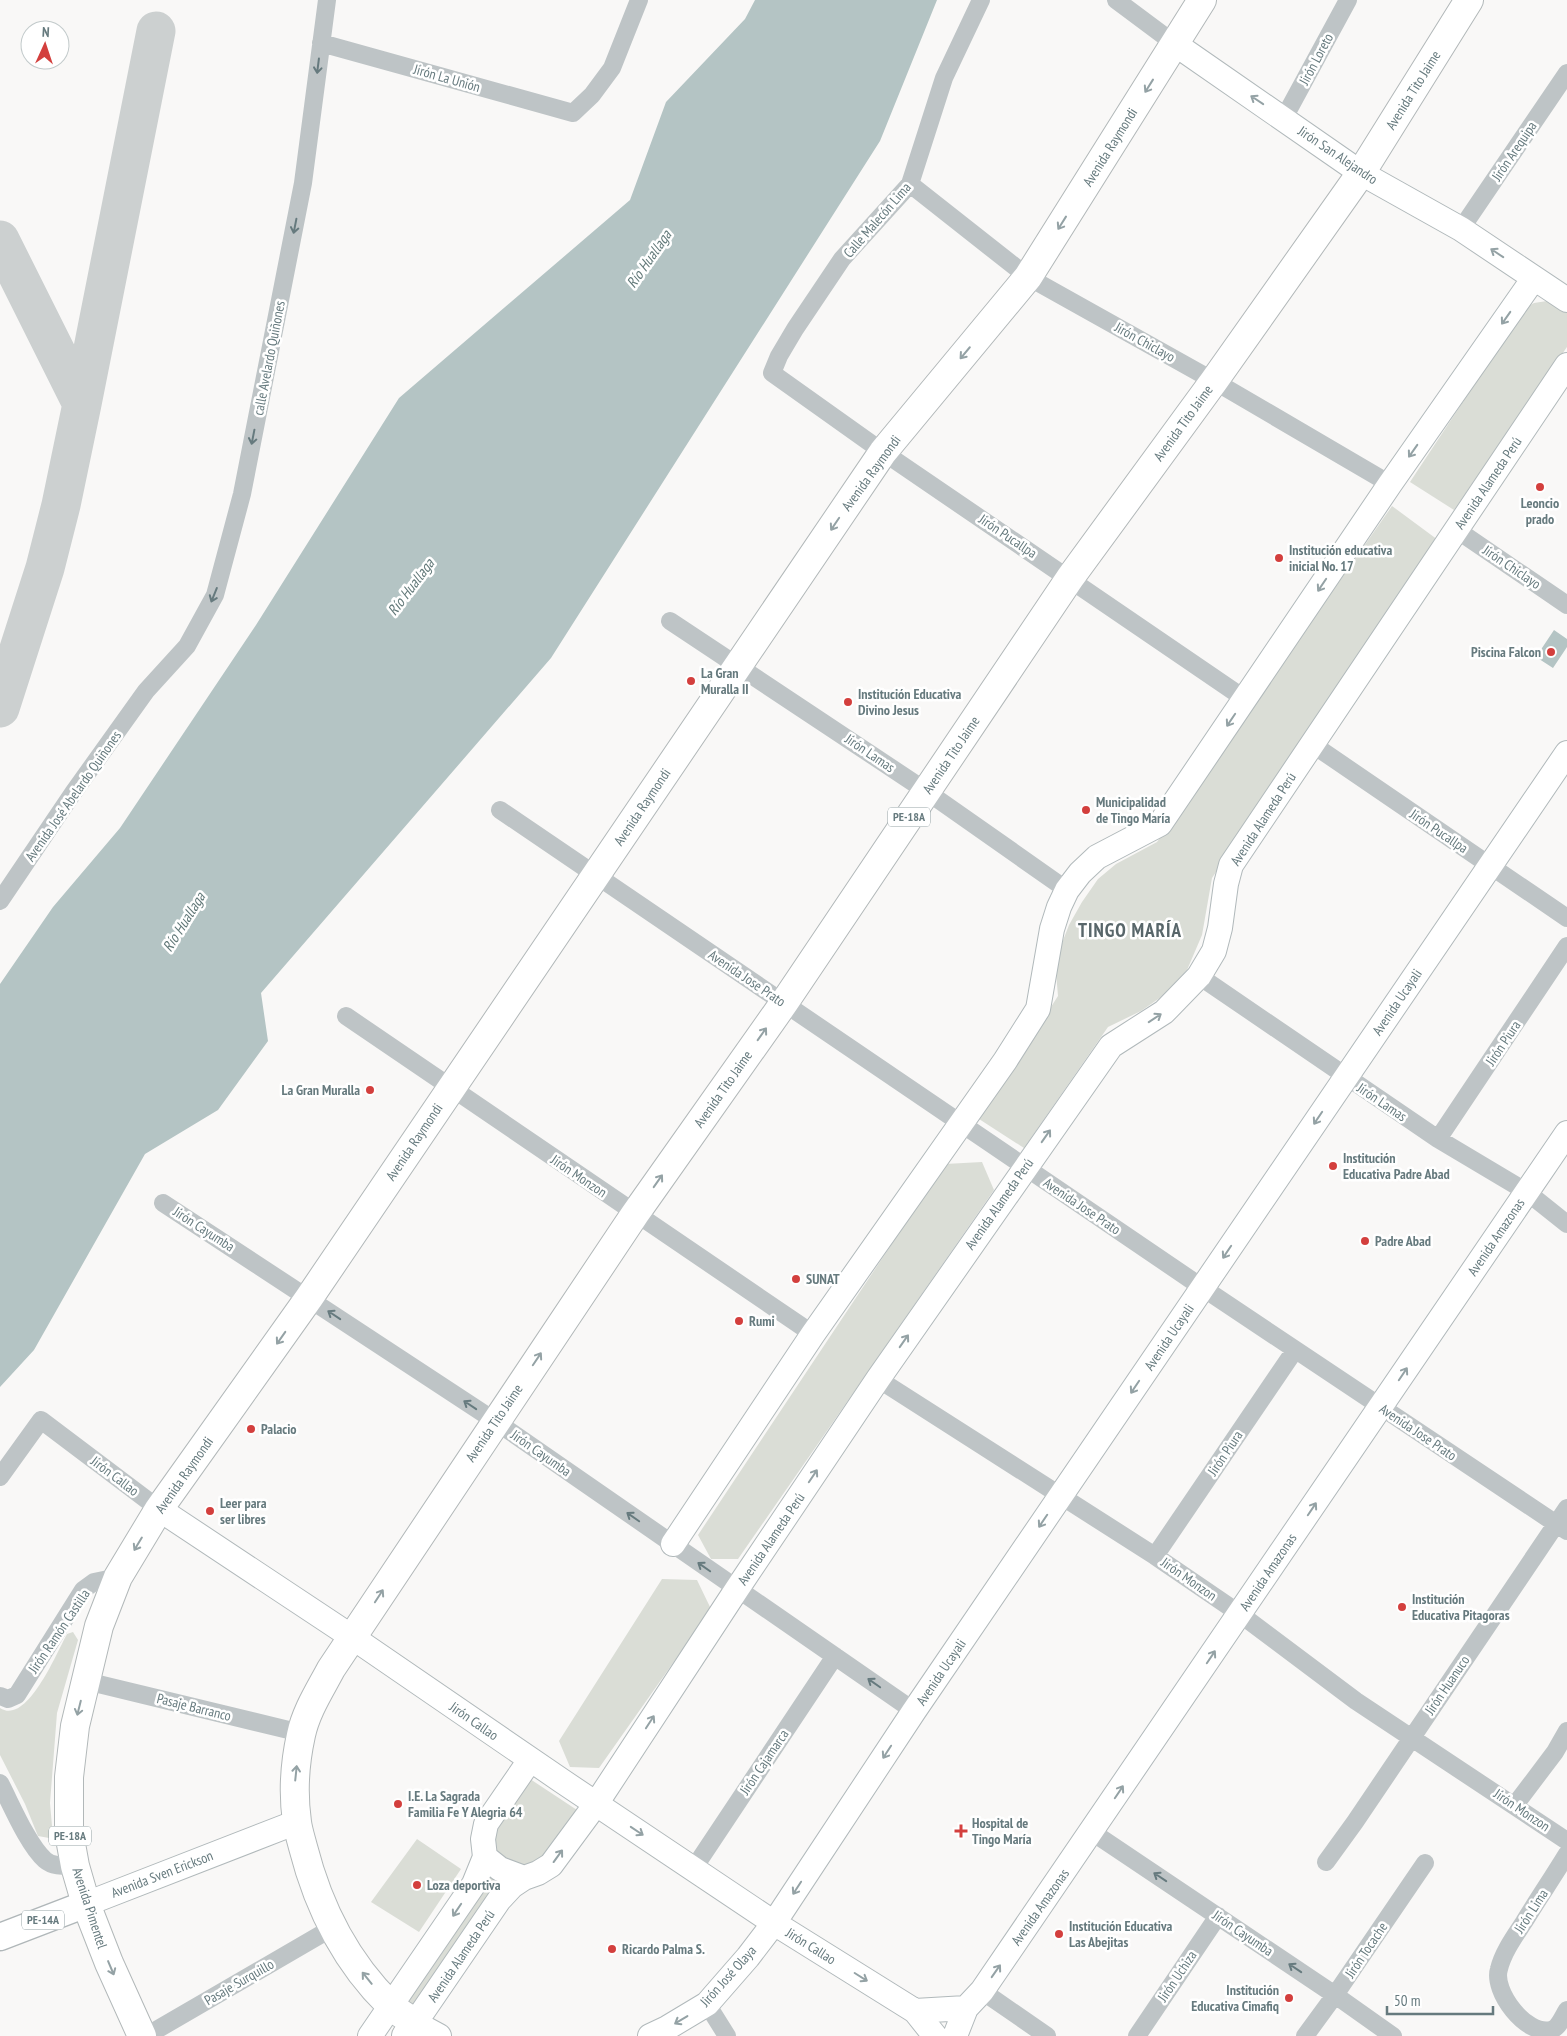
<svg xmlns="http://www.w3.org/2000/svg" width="1567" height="2036" viewBox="0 0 1567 2036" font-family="'PT Sans Narrow',sans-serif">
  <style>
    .green { fill: #daddd6 }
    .water { fill: #b4c4c4 }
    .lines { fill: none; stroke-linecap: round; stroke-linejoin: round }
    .taxiway { stroke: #ccd0d0; stroke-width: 39 }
    .secondary-casing { stroke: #b1b9bb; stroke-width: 26 }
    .primary-casing { stroke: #b0b7b9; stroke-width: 29 }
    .highway-casing { stroke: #b2b8b9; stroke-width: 30 }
    .street { stroke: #bec4c6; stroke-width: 18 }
    .secondary { stroke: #fff; stroke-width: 24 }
    .primary { stroke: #fff; stroke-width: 26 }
    .highway { stroke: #fff; stroke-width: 28 }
    .oneway { stroke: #667a7e }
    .oneway2 { stroke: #94a2a5 }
    .poi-dot { fill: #d33f3d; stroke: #fff; stroke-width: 2 }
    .labels { text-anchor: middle; stroke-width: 5; stroke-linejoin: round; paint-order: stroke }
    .shield { fill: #fff; stroke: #94a2a5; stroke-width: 1 }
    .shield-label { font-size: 12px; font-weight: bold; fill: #667a7e }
    .street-label { font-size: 14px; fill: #667a7e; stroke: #fff }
    .poi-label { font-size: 14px; font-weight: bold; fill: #667a7e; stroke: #fff; text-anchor: start }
    .water-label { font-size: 15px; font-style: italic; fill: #617878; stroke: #fff }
    .district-label { font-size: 19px; font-weight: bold; letter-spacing: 1px; fill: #58666a; stroke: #fff }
  </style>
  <rect width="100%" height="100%" fill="#f9f8f7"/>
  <!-- green -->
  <path class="green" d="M 1547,301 L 1556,303 L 1567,310 L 1567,347 L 1454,510 L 1410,482 L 1525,308 L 1534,303 Z
    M 1392,506 L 1438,540 L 1212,878 L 1202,935 L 1187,970 L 1164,995 L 1141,1011 L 1108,1027 L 1024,1148 L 979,1119 L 1058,996 L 1055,961 L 1069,925 L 1082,902 L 1098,879 L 1116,864 L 1157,842 Z
    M 982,1162 L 994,1190 L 738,1559 L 711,1559 L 698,1535 L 945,1164 Z
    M 662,1579 L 697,1580 L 711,1609 L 599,1768 L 570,1767 L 559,1741 Z
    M 73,1632 L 78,1640 L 57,1713 L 50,1803 L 52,1826 L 49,1838 L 38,1836 L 25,1804 L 0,1755 L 0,1708 C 27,1726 57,1652 67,1634 Z
    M 527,1777 L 577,1810 L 542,1861 L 527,1867 C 508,1860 488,1856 495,1830 Z
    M 417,1839 L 461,1869 L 419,1932 L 371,1902 Z
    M 491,1874 L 499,1880 L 500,1887 L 415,2006 L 406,2000 Z"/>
  <!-- water -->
  <path class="water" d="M 755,0 L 937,0 L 880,141 L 551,658 L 261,993 L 268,1041 L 218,1110 L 145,1154 L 34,1350 L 0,1387 L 0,984 L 53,907 L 120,828 L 256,625 L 399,398 L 630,200 L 666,102 L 745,19 Z
    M 1554,630 L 1567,639 L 1567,647 L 1553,668 L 1536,657 Z"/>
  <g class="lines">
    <!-- taxiway -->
    <path class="taxiway" d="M 0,240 L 82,404 L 61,505 L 45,568 L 0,708
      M 82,404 L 156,31"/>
    <!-- secondary casing -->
    <g class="secondary-casing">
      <path id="secondary" d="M 1175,44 L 1361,173 L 1461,229 L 1567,300
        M 159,1509 L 352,1637 L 562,1781 L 774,1923 L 915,2011 L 966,2008
        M 673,1544 L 813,1334 L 1005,1061 L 1038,1009 L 1052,929 L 1059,907 L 1067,890 L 1080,873 L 1097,857 L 1160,824 L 1390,484 L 1534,278
        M 485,1857 L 500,1869 L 524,1878
        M 86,1904 L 297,1822
        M 915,2011 L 935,2036
        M 370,2036 L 474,1884 L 485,1857 L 483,1839 L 486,1824 L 530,1760
        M 439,2036 L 415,2023 L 499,1900 L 512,1886 L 524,1878 L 538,1873 L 551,1865 L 596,1804 L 737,1589 L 878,1379 L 1111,1046 L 1164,1012 L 1199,976 L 1214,951 L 1220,928 L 1226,884 L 1231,865 L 1567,365
        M 650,2036 L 667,2028 L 707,2004 L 748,1957 L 774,1923 L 914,1711 L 1567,753
        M 955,2036 L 966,2008 L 982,1991 L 1567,1133"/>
    </g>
    <!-- primary casing -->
    <g class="primary-casing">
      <path id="primary" d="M 0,1937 L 86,1904"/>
    </g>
    <!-- highway casing -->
    <g class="highway-casing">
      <path id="highway" d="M 142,2036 L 109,1963 L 86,1904 L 75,1866 L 69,1833 L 69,1777 L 75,1726 L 99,1626 L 118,1577 L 159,1509 L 309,1298 L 883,452 L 1028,277 L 1202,0
        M 406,2036 L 415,2023 C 407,2017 397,2012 390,2005 C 346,1962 318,1906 303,1847 C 301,1839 298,1830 297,1822 C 293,1794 295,1762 301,1735 C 306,1711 320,1690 331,1669 L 635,1214 L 784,1003 L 1070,578 L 1214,381 L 1361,173 L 1469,0"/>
    </g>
    <!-- street -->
    <path class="street" d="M 981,0 L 944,78 L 910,184 L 842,259 L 795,329 L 779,356 L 772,373 L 883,452 L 1245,699
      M 1116,0 L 1175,44
      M 321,43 L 573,113 L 592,95 L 612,68 L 639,0
      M 1284,118 L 1348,0
      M 910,184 L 1028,277 L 1214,381 L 1390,484
      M 1461,229 L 1567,73
      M 1457,530 L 1567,605
      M 670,621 L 926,791 L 1067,890
      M 1312,744 L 1567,918
      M 500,810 L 1203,1288 L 1567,1531
      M 0,901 L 73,793 L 146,691 L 187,646 L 215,595 L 242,494 L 303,183 L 327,0
      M 1199,976 L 1438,1139 L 1527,1192 L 1567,1224
      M 346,1016 L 813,1334
      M 1438,1139 L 1567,946
      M 163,1203 L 495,1421 L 914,1711
      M 878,1379 L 1155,1556 L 1240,1614 L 1356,1701 L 1567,1841
      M 0,1477 L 41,1420 L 159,1509
      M 1155,1556 L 1295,1350
      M 86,1681 L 301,1733
      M 0,1696 L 8,1699 L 17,1695 L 83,1590 L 94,1582 L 118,1577
      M 0,1783 C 11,1804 28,1845 45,1860 C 53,1867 65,1866 75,1866
      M 1515,1805 L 1555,1752 L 1567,1731
      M 1092,1832 L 1335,1995 L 1393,2036
      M 1567,1854 C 1553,1877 1538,1899 1524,1922 C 1515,1936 1503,1952 1499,1969 C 1492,1991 1526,2036 1551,2030 C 1559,2028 1563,2016 1567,2010
      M 1326,1862 L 1355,1822 L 1567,1508
      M 694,1868 L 835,1656
      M 982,1991 L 1047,2036
      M 707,2004 L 727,2036
      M 146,2036 L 332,1928
      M 1137,2036 L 1218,1916
      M 1305,2036 L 1335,1995 L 1425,1863"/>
    <!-- secondary -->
    <use href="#secondary" class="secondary"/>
    <!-- primary -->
    <use href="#primary" class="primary"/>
    <!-- highway -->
    <use href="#highway" class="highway"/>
  </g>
  <!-- one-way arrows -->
  <defs><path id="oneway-shaft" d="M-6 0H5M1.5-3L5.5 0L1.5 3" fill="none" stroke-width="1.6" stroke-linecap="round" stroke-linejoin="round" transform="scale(1.25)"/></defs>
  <g class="oneway">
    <use href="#oneway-shaft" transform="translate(318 66) rotate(97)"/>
    <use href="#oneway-shaft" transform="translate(295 226) rotate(101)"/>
    <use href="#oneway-shaft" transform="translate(253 437) rotate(101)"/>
    <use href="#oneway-shaft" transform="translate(214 595) rotate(112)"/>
    <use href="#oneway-shaft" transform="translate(334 1315) rotate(-146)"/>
    <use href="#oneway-shaft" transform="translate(470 1405) rotate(-146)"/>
    <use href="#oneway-shaft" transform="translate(633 1517) rotate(-145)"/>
    <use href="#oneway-shaft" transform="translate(704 1567) rotate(-145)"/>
    <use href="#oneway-shaft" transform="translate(874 1683) rotate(-145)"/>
    <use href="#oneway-shaft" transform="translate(1160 1877) rotate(-146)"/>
    <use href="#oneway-shaft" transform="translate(1295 1968) rotate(-146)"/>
  </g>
  <g class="oneway2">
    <use href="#oneway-shaft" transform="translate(1149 86) rotate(122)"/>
    <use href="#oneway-shaft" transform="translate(1257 100) rotate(-146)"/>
    <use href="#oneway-shaft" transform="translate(1062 223) rotate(122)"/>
    <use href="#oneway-shaft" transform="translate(1497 253) rotate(-146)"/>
    <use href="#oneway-shaft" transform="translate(1506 318) rotate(125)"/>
    <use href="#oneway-shaft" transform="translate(965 353) rotate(130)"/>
    <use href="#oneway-shaft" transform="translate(1413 451) rotate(125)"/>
    <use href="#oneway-shaft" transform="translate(835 524) rotate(124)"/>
    <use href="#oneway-shaft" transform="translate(1322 585) rotate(124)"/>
    <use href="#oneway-shaft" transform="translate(1231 720) rotate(124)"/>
    <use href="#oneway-shaft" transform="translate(1155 1018) rotate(-34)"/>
    <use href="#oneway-shaft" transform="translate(762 1034) rotate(-55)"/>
    <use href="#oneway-shaft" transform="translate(1318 1118) rotate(124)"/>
    <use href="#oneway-shaft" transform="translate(1046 1136) rotate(-55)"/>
    <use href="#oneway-shaft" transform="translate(658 1181) rotate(-55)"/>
    <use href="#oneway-shaft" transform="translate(1227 1252) rotate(124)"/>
    <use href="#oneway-shaft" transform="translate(281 1338) rotate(125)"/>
    <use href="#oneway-shaft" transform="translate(904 1341) rotate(-55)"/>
    <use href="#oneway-shaft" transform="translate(537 1359) rotate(-56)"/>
    <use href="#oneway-shaft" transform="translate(1403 1374) rotate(-56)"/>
    <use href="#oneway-shaft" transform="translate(1135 1387) rotate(124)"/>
    <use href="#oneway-shaft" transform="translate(813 1476) rotate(-56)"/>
    <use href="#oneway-shaft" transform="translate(1312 1509) rotate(-56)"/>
    <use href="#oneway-shaft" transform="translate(1043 1521) rotate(124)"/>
    <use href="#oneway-shaft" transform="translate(138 1544) rotate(121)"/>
    <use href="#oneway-shaft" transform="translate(379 1596) rotate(-57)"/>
    <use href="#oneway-shaft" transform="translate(1211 1657) rotate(-56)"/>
    <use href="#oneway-shaft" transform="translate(79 1708) rotate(104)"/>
    <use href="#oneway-shaft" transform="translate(650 1722) rotate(-57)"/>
    <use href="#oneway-shaft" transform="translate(887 1752) rotate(123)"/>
    <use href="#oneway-shaft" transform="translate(296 1773) rotate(-84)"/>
    <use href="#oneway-shaft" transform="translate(1119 1792) rotate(-56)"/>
    <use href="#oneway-shaft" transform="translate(637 1831) rotate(34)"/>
    <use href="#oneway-shaft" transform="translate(558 1856) rotate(-54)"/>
    <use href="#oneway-shaft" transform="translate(797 1888) rotate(123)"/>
    <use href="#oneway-shaft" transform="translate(457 1910) rotate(124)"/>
    <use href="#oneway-shaft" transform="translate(111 1968) rotate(67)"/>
    <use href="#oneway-shaft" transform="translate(996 1971) rotate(-55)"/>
    <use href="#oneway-shaft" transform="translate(861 1977) rotate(32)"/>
    <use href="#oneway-shaft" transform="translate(367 1978) rotate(-129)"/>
    <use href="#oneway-shaft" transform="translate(681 2020) rotate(149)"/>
  </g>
  <!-- markers -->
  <g class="poi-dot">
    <circle cx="1540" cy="487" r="5"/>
    <circle cx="1279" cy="558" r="5"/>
    <circle cx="1551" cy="652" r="5"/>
    <circle cx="691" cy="681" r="5"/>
    <circle cx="848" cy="702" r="5"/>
    <circle cx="1086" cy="810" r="5"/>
    <circle cx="370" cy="1090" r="5"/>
    <circle cx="1333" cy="1166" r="5"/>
    <circle cx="1365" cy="1241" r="5"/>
    <circle cx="796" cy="1279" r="5"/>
    <circle cx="739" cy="1321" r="5"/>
    <circle cx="251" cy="1429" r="5"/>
    <circle cx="210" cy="1511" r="5"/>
    <circle cx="1402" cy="1607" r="5"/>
    <circle cx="398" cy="1804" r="5"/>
    <path d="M958.5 1823.5h5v5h5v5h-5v5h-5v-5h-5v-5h5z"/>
    <circle cx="417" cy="1885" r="5"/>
    <circle cx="1059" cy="1934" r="5"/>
    <circle cx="612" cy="1949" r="5"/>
    <circle cx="1289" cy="1998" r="5"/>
  </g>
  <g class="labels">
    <!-- shield labels -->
    <g class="shield">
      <rect x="888" y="807.5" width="42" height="19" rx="4"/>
      <rect x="49" y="1826.5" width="42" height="19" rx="4"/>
      <rect x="22" y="1910.5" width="42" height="19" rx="4"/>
    </g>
    <g class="shield-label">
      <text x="909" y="821">PE-18A</text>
      <text x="70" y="1840">PE-18A</text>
      <text x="43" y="1924">PE-14A</text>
    </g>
    <!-- street labels -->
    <g class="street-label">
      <text transform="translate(1316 59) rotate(-62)" y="5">Jirón Loreto</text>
      <text transform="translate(447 78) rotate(16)" y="5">Jirón La Unión</text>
      <text transform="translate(1413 90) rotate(-58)" y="5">Avenida Tito Jaime</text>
      <text transform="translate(1110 147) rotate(-58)" y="5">Avenida Raymondi</text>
      <text transform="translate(1514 151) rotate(-56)" y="5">Jirón Arequipa</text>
      <text transform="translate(1338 155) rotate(34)" y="5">Jirón San Alejandro</text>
      <text transform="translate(877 220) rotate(-49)" y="5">Calle Malecón Lima</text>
      <text transform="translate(1145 342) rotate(29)" y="5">Jirón Chiclayo</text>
      <text transform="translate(269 358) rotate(-79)" y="5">calle Avelardo Quiñones</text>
      <text transform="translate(1183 423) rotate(-54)" y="5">Avenida Tito Jaime</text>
      <text transform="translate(871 473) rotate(-54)" y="5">Avenida Raymondi</text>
      <text transform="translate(1488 483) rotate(-56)" y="5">Avenida Alameda Perú</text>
      <text transform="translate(1008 536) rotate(34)" y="5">Jirón Pucallpa</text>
      <text transform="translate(1512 567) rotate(34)" y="5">Jirón Chiclayo</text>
      <text transform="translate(870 753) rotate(34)" y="5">Jirón Lamas</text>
      <text transform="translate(951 755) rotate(-56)" y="5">Avenida Tito Jaime</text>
      <text transform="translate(73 796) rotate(-55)" y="5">Avenida José Abelardo Quiñones</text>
      <text transform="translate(642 807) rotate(-56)" y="5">Avenida Raymondi</text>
      <text transform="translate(1263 819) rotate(-57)" y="5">Avenida Alameda Perú</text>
      <text transform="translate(1439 831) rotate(34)" y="5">Jirón Pucallpa</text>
      <text transform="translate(747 978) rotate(34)" y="5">Avenida Jose Prato</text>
      <text transform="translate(1397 1002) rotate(-56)" y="5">Avenida Ucayali</text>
      <text transform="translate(1503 1043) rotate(-56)" y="5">Jirón Piura</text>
      <text transform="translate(723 1089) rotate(-55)" y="5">Avenida Tito Jaime</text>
      <text transform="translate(1382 1102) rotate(34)" y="5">Jirón Lamas</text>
      <text transform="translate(414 1142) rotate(-56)" y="5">Avenida Raymondi</text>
      <text transform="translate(579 1176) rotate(34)" y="5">Jirón Monzon</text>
      <text transform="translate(999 1204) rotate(-55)" y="5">Avenida Alameda Perú</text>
      <text transform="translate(1082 1206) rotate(34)" y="5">Avenida Jose Prato</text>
      <text transform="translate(204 1229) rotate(33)" y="5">Jirón Cayumba</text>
      <text transform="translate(1496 1237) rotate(-56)" y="5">Avenida Amazonas</text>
      <text transform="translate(1169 1337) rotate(-56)" y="5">Avenida Ucayali</text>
      <text transform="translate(494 1423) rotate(-56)" y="5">Avenida Tito Jaime</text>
      <text transform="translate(1418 1432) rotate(34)" y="5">Avenida Jose Prato</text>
      <text transform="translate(541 1453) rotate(35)" y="5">Jirón Cayumba</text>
      <text transform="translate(1225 1453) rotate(-56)" y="5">Jirón Piura</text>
      <text transform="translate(184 1475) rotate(-55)" y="5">Avenida Raymondi</text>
      <text transform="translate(115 1476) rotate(37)" y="5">Jirón Callao</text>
      <text transform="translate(771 1539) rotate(-56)" y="5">Avenida Alameda Perú</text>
      <text transform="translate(1268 1572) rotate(-56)" y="5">Avenida Amazonas</text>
      <text transform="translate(1189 1579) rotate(35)" y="5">Jirón Monzon</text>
      <text transform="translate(59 1631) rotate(-56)" y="5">Jirón Ramón Castilla</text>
      <text transform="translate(941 1672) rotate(-56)" y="5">Avenida Ucayali</text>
      <text transform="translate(1447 1685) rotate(-56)" y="5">Jirón Huanuco</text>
      <text transform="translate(194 1707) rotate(14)" y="5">Pasaje Barranco</text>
      <text transform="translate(474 1721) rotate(35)" y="5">Jirón Callao</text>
      <text transform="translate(764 1762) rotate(-56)" y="5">Jirón Cajamarca</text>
      <text transform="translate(1522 1810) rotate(34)" y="5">Jirón Monzon</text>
      <text transform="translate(162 1874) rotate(-21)" y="5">Avenida Sven Erickson</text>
      <text transform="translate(1040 1907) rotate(-55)" y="5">Avenida Amazonas</text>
      <text transform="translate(90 1908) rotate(72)" y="5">Avenida Pimentel</text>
      <text transform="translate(1531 1911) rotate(-57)" y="5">Jirón Lima</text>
      <text transform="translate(1243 1933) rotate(34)" y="5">Jirón Cayumba</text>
      <text transform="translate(811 1946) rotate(32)" y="5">Jirón Callao</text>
      <text transform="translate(1366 1950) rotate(-56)" y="5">Jirón Tocache</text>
      <text transform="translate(461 1956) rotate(-56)" y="5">Avenida Alameda Perú</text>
      <text transform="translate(728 1976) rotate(-48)" y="5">Jirón José Olaya</text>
      <text transform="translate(1177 1976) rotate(-56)" y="5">Jirón Uchiza</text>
      <text transform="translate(239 1982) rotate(-30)" y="5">Pasaje Surquillo</text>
    </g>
    <!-- poi labels -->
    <g class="poi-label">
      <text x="1540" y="508" text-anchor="middle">Leoncio<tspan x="1540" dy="16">prado</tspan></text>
      <text x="1289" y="555">Institución educativa<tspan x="1289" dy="16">inicial No. 17</tspan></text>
      <text x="1541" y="657" text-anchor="end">Piscina Falcon</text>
      <text x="701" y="678">La Gran<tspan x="701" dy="16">Muralla II</tspan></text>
      <text x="858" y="699">Institución Educativa<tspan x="858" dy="16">Divino Jesus</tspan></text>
      <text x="1096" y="807">Municipalidad<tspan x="1096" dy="16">de Tingo María</tspan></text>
      <text x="360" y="1095" text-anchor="end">La Gran Muralla</text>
      <text x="1343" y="1163">Institución<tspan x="1343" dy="16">Educativa Padre Abad</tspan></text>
      <text x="1375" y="1246">Padre Abad</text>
      <text x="806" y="1284">SUNAT</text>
      <text x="749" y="1326">Rumi</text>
      <text x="261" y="1434">Palacio</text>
      <text x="220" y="1508">Leer para<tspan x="220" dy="16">ser libres</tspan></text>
      <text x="1412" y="1604">Institución<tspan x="1412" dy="16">Educativa Pitagoras</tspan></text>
      <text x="408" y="1801">I.E. La Sagrada<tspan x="408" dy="16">Familia Fe Y Alegria 64</tspan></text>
      <text x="972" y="1828">Hospital de<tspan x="972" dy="16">Tingo María</tspan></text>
      <text x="427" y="1890">Loza deportiva</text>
      <text x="1069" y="1931">Institución Educativa<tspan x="1069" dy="16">Las Abejitas</tspan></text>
      <text x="622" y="1954">Ricardo Palma S.</text>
      <text x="1279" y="1995" text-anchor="end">Institución<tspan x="1279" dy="16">Educativa Cimafiq</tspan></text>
    </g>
    <!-- water labels -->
    <g class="water-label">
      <text transform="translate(649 259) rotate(-55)" y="5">Río Huallaga</text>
      <text transform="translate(411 587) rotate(-53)" y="5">Río Huallaga</text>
      <text transform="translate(184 922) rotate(-58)" y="5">Río Huallaga</text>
    </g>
    <!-- district labels -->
    <g class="district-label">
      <text x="1130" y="937">TINGO MARÍA</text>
    </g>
  </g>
  <!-- north arrow -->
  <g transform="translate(45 45) rotate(3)"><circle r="24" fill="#ffffff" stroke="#c2cacb"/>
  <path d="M0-4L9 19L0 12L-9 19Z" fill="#d33f3d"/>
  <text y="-8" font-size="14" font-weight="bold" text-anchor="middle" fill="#667a7e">N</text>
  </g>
  <!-- scale -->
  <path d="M1387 2006v8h106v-8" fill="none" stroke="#667a7e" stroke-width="2.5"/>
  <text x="1394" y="2006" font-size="15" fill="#667a7e" stroke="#ffffff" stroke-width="4" paint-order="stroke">50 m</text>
</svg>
